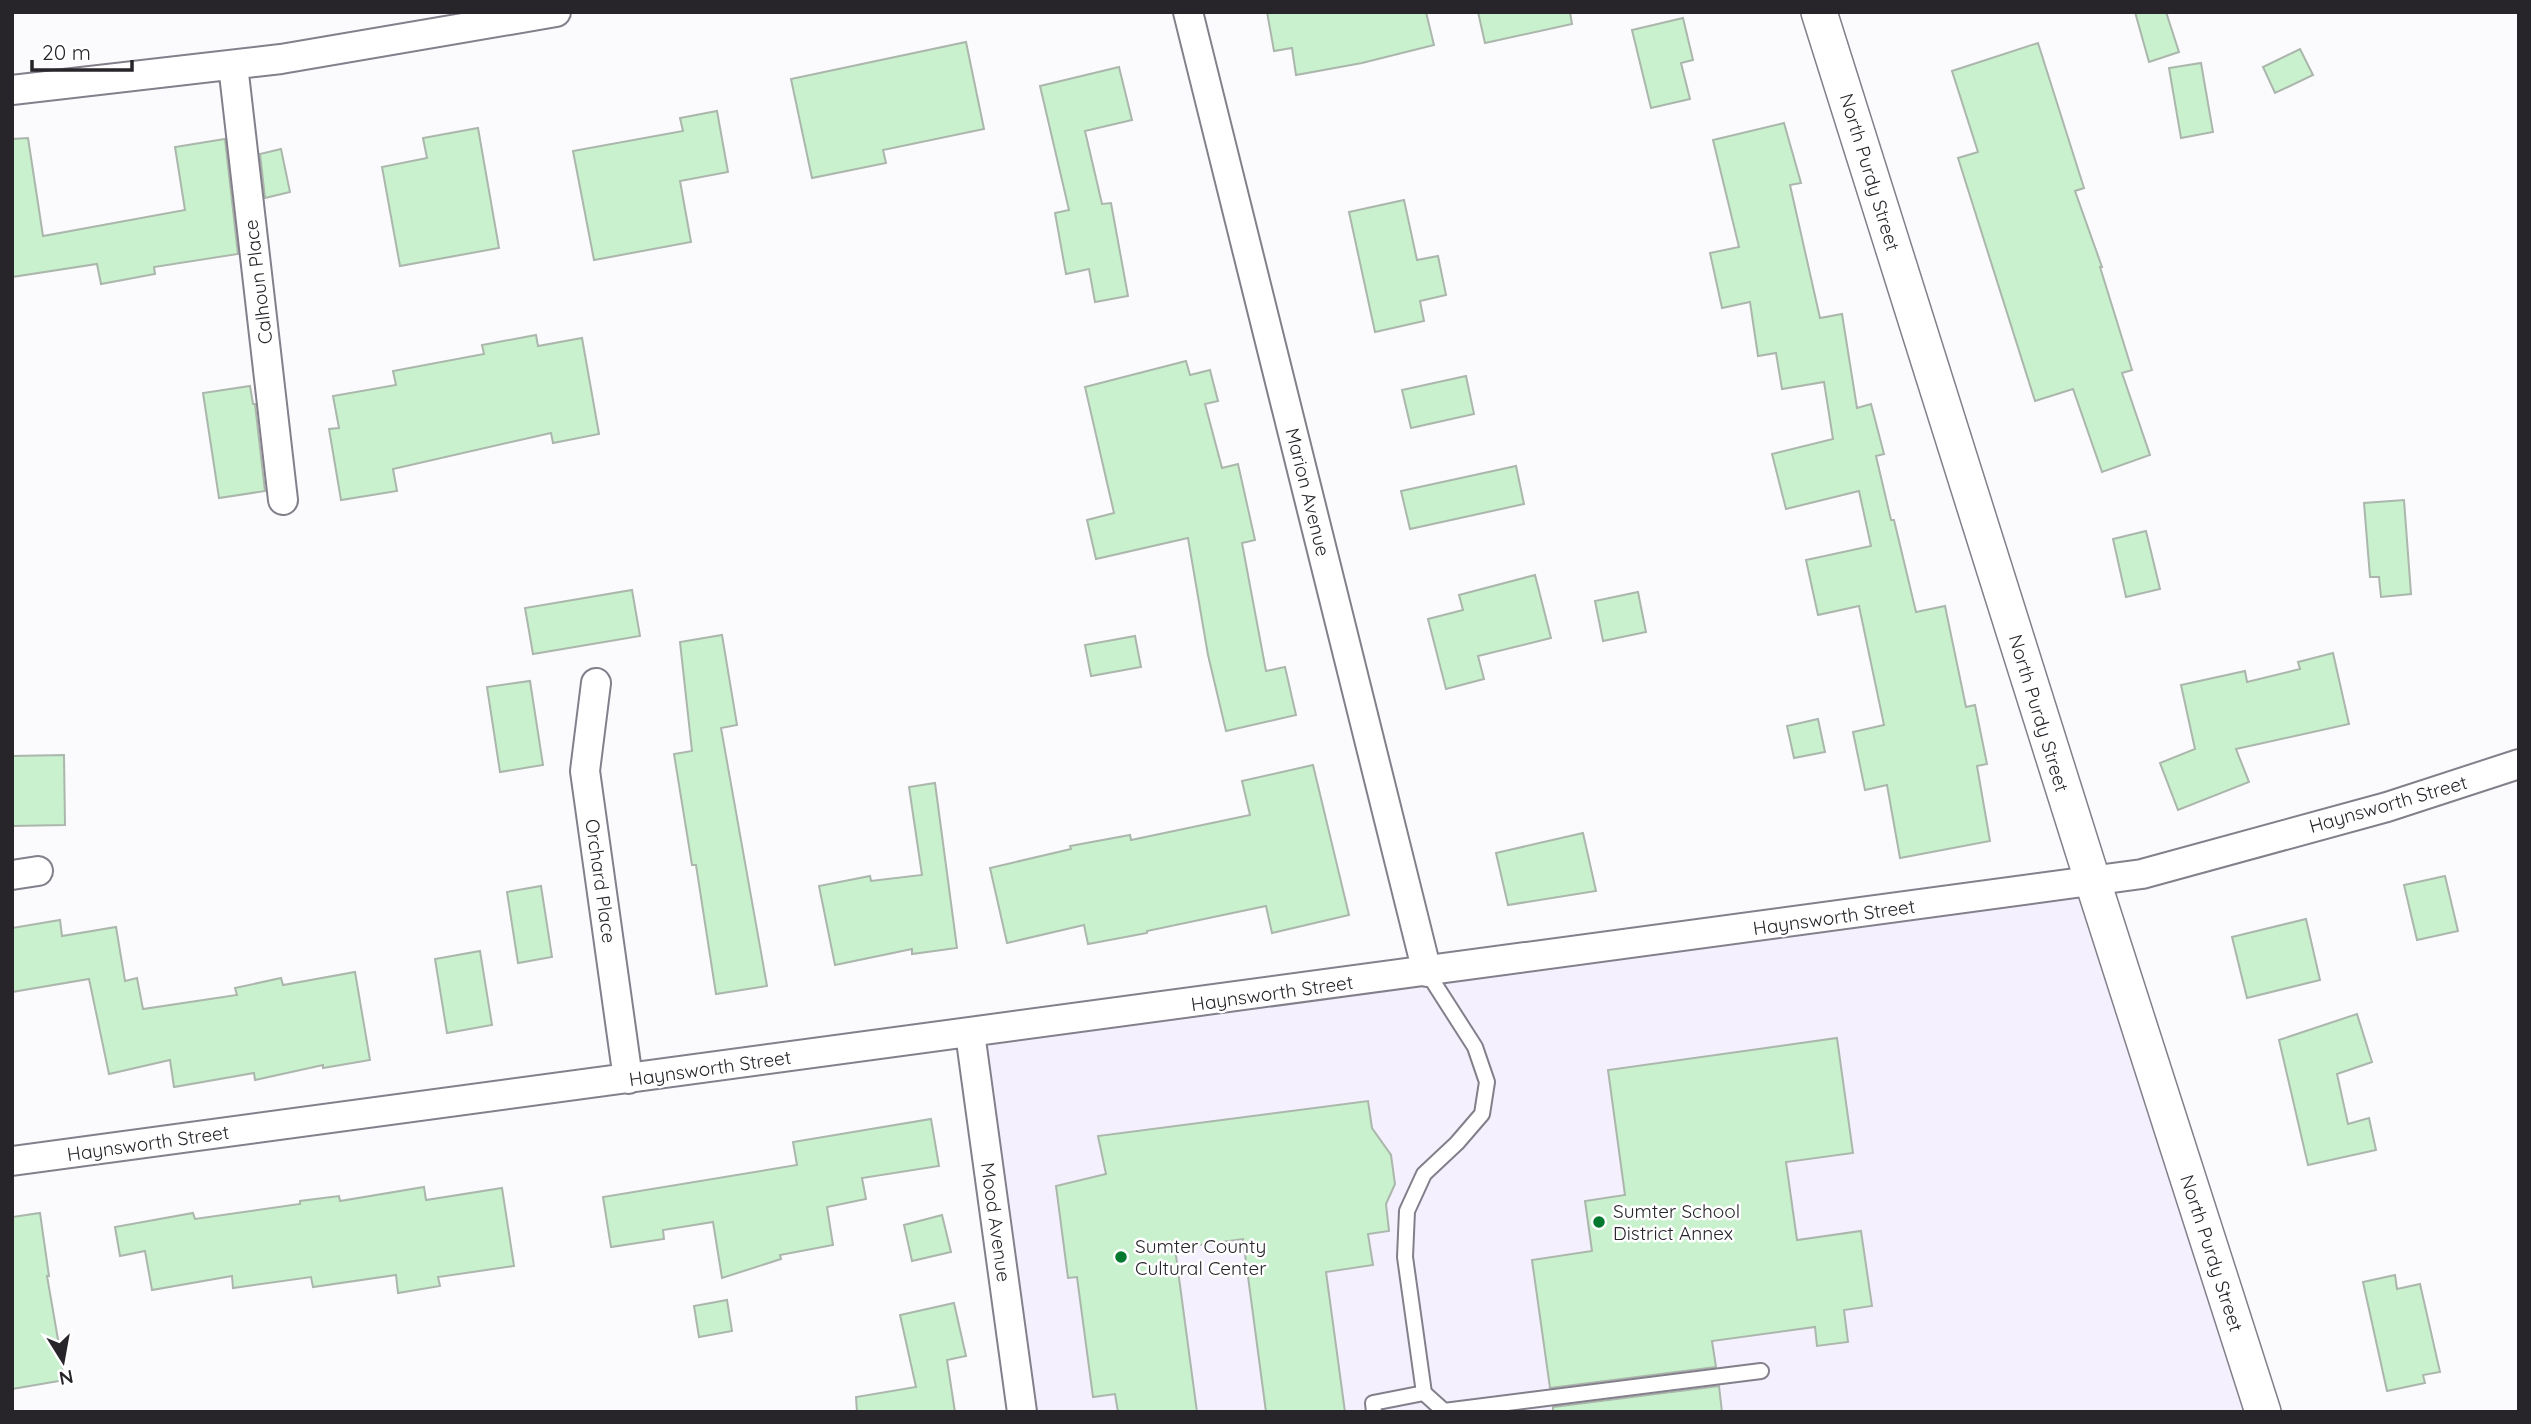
<svg xmlns="http://www.w3.org/2000/svg" width="2531" height="1424" viewBox="0 0 2531 1424" font-family="Quicksand,sans-serif">
  <style>
    .built { fill: #f4f0fd }
    .building { fill: #c9f1cd; stroke: #abb6ac; stroke-width: 2 }
    .lines { fill: none; stroke-linecap: round; stroke-linejoin: round }
    .service-casing { stroke: #837f8b; stroke-width: 18 }
    .minor-casing { stroke: #837f8b; stroke-width: 32 }
    .tertiary-casing { stroke: #837f8b; stroke-width: 38 }
    .service { stroke: #fff; stroke-width: 14 }
    .minor { stroke: #fff; stroke-width: 28 }
    .tertiary { stroke: #fff; stroke-width: 35 }
    .poi-dot { fill: #02792f; stroke: #fff; stroke-width: 2.5 }
    .labels { text-anchor: middle; stroke-width: 5; stroke-linejoin: round; paint-order: stroke }
    .street-label { font-size: 19px; fill: #27252a; stroke: #fff }
    .poi-label { font-size: 19px; fill: #27252a; stroke: #fff; text-anchor: start }
  </style>
  <rect width="100%" height="100%" fill="#fbfafd"/>
  <!-- built -->
  <path class="built" d="M 2092,879 L 2262,1412 L 1024,1412 L 970,1033 Z"/>
  <!-- building -->
  <path class="building" d="M 1267,12 L 1426,12 L 1434,45 L 1362,63 L 1296,75 L 1292,48 L 1274,51 Z
    M 1478,12 L 1570,12 L 1572,24 L 1485,43 Z
    M 2135,12 L 2166,12 L 2179,52 L 2149,62 Z
    M 1683,18 L 1693,60 L 1681,63 L 1690,99 L 1651,108 L 1632,30 Z
    M 966,42 L 984,129 L 883,150 L 886,163 L 812,178 L 791,79 Z
    M 2038,43 L 2084,188 L 2075,191 L 2102,267 L 2100,267 L 2132,370 L 2122,373 L 2150,455 L 2102,472 L 2073,389 L 2035,401 L 1958,158 L 1978,152 L 1952,71 Z
    M 2300,49 L 2313,75 L 2275,93 L 2263,67 Z
    M 2201,63 L 2213,132 L 2181,138 L 2169,68 Z
    M 1119,67 L 1132,120 L 1085,131 L 1102,204 L 1111,203 L 1128,296 L 1095,302 L 1089,269 L 1066,274 L 1055,213 L 1069,210 L 1040,86 Z
    M 717,111 L 728,172 L 680,181 L 691,242 L 594,260 L 573,151 L 683,131 L 680,118 Z
    M 1784,123 L 1801,183 L 1790,185 L 1820,318 L 1842,314 L 1857,408 L 1871,404 L 1884,454 L 1876,456 L 1891,520 L 1894,520 L 1916,612 L 1945,606 L 1966,707 L 1975,705 L 1987,764 L 1977,766 L 1990,841 L 1900,858 L 1887,785 L 1865,790 L 1853,732 L 1884,725 L 1859,606 L 1818,615 L 1806,560 L 1871,546 L 1859,491 L 1786,509 L 1772,454 L 1833,439 L 1824,382 L 1782,389 L 1776,353 L 1758,356 L 1750,302 L 1722,308 L 1710,253 L 1739,247 L 1713,140 Z
    M 478,128 L 499,248 L 400,266 L 382,167 L 427,158 L 423,138 Z
    M 28,138 L 43,236 L 185,210 L 175,147 L 225,139 L 238,254 L 154,267 L 155,274 L 101,284 L 97,264 L 12,277 L 12,139 Z
    M 281,149 L 290,192 L 265,198 L 260,154 Z
    M 1404,200 L 1417,260 L 1438,256 L 1446,295 L 1420,301 L 1424,321 L 1375,332 L 1349,212 Z
    M 536,335 L 538,346 L 582,338 L 599,434 L 553,443 L 551,433 L 393,469 L 397,491 L 341,500 L 329,429 L 339,428 L 333,396 L 396,385 L 393,371 L 484,354 L 482,345 Z
    M 1186,361 L 1190,375 L 1210,370 L 1218,401 L 1205,404 L 1222,468 L 1238,464 L 1255,540 L 1242,543 L 1266,671 L 1285,667 L 1296,715 L 1226,731 L 1208,655 L 1188,538 L 1096,559 L 1087,520 L 1114,513 L 1085,387 Z
    M 1466,376 L 1474,414 L 1411,428 L 1402,390 Z
    M 250,386 L 253,404 L 255,404 L 265,491 L 219,498 L 203,393 Z
    M 1516,466 L 1524,504 L 1410,529 L 1401,491 Z
    M 2404,500 L 2411,594 L 2381,597 L 2379,577 L 2370,577 L 2364,503 Z
    M 2146,531 L 2160,589 L 2126,597 L 2113,539 Z
    M 1535,575 L 1551,638 L 1478,656 L 1484,679 L 1446,689 L 1428,619 L 1463,610 L 1459,595 Z
    M 632,590 L 640,636 L 533,654 L 525,608 Z
    M 1638,592 L 1646,632 L 1603,641 L 1595,601 Z
    M 722,635 L 737,725 L 721,728 L 767,986 L 716,994 L 696,865 L 692,865 L 674,754 L 692,751 L 680,642 Z
    M 1135,636 L 1141,667 L 1091,676 L 1085,645 Z
    M 2333,653 L 2349,724 L 2236,749 L 2249,782 L 2178,810 L 2160,763 L 2195,749 L 2181,685 L 2245,671 L 2247,682 L 2300,669 L 2298,662 Z
    M 530,681 L 543,765 L 500,772 L 487,687 Z
    M 1818,719 L 1825,752 L 1794,758 L 1787,726 Z
    M 64,755 L 65,825 L 12,826 L 12,756 Z
    M 1313,765 L 1349,915 L 1272,933 L 1266,906 L 1147,931 L 1147,933 L 1088,944 L 1084,925 L 1007,943 L 990,868 L 1071,849 L 1070,846 L 1130,835 L 1131,840 L 1250,815 L 1242,781 Z
    M 935,783 L 957,948 L 912,954 L 912,949 L 835,965 L 819,886 L 870,876 L 871,881 L 922,875 L 909,787 Z
    M 1583,833 L 1596,891 L 1508,905 L 1496,853 Z
    M 2445,876 L 2458,931 L 2417,940 L 2404,885 Z
    M 541,886 L 552,957 L 518,963 L 507,892 Z
    M 2306,919 L 2320,980 L 2247,998 L 2232,937 Z
    M 60,920 L 62,936 L 116,927 L 125,981 L 137,978 L 143,1009 L 237,995 L 235,988 L 281,978 L 283,985 L 355,972 L 370,1060 L 323,1068 L 323,1065 L 255,1080 L 254,1073 L 174,1087 L 170,1060 L 109,1074 L 89,979 L 12,992 L 12,928 Z
    M 480,951 L 492,1025 L 447,1033 L 435,959 Z
    M 2357,1014 L 2372,1062 L 2337,1074 L 2348,1124 L 2369,1118 L 2376,1150 L 2308,1165 L 2279,1040 Z
    M 1837,1038 L 1853,1153 L 1786,1162 L 1797,1240 L 1861,1231 L 1872,1306 L 1844,1310 L 1848,1342 L 1817,1346 L 1815,1327 L 1712,1341 L 1716,1367 L 1550,1388 L 1532,1260 L 1592,1251 L 1585,1201 L 1625,1195 L 1608,1070 Z
    M 1368,1101 L 1372,1128 L 1391,1155 L 1395,1184 L 1386,1204 L 1389,1231 L 1368,1234 L 1373,1265 L 1326,1272 L 1345,1412 L 1266,1412 L 1243,1239 L 1175,1248 L 1197,1412 L 1118,1412 L 1115,1394 L 1093,1397 L 1077,1277 L 1068,1278 L 1056,1186 L 1106,1174 L 1098,1136 Z
    M 931,1119 L 939,1166 L 862,1178 L 866,1199 L 827,1207 L 833,1245 L 780,1255 L 781,1259 L 722,1278 L 713,1222 L 663,1230 L 664,1239 L 611,1247 L 603,1197 L 797,1165 L 793,1142 Z
    M 424,1187 L 426,1200 L 502,1188 L 514,1266 L 438,1277 L 440,1286 L 398,1293 L 396,1275 L 313,1287 L 311,1277 L 233,1288 L 232,1276 L 152,1290 L 145,1251 L 120,1256 L 115,1227 L 193,1213 L 195,1219 L 300,1204 L 300,1201 L 339,1196 L 340,1201 Z
    M 40,1213 L 49,1276 L 47,1276 L 65,1380 L 12,1389 L 12,1217 Z
    M 942,1215 L 951,1252 L 912,1261 L 904,1225 Z
    M 2395,1275 L 2397,1289 L 2420,1284 L 2440,1372 L 2423,1375 L 2425,1383 L 2387,1391 L 2363,1282 Z
    M 727,1300 L 732,1331 L 699,1337 L 694,1306 Z
    M 954,1303 L 966,1356 L 947,1360 L 955,1412 L 857,1412 L 856,1397 L 916,1387 L 900,1315 Z
    M 1719,1386 L 1722,1412 L 1553,1412 L 1553,1407 Z"/>
  <g class="lines">
    <!-- service casing -->
    <g class="service-casing">
      <path id="service" d="M 1427,972 L 1475,1047 L 1487,1082 L 1482,1114 L 1457,1143 L 1424,1174 L 1407,1211 L 1405,1257 L 1424,1393 L 1444,1411 L 1761,1371
        M 1374,1412 L 1373,1403 L 1424,1393"/>
    </g>
    <!-- minor casing -->
    <g class="minor-casing">
      <path id="minor" d="M 1188,12 L 1427,972
        M 233,65 L 283,500
        M 12,90 L 281,59 L 556,12
        M 596,683 L 585,771 L 628,1079
        M 12,875 L 38,871
        M 970,1033 L 1022,1412
        M 12,1161 L 2142,874 L 2387,807 L 2519,764"/>
    </g>
    <!-- tertiary casing -->
    <g class="tertiary-casing">
      <path id="tertiary" d="M 1819,12 L 2092,879 L 2263,1412"/>
    </g>
    <!-- service -->
    <use href="#service" class="service"/>
    <!-- minor -->
    <use href="#minor" class="minor"/>
    <!-- tertiary -->
    <use href="#tertiary" class="tertiary"/>
  </g>
  <!-- markers -->
  <g class="poi-dot">
    <circle cx="1599" cy="1222" r="7"/>
    <circle cx="1121" cy="1257" r="7"/>
  </g>
  <g class="labels">
    <!-- street labels -->
    <g class="street-label">
      <text transform="translate(1870 172) rotate(73)" y="7">North Purdy Street</text>
      <text transform="translate(258 282) rotate(-97)" y="7">Calhoun Place</text>
      <text transform="translate(1308 492) rotate(76)" y="7">Marion Avenue</text>
      <text transform="translate(2039 713) rotate(73)" y="7">North Purdy Street</text>
      <text transform="translate(2388 804) rotate(-16)" y="7">Haynsworth Street</text>
      <text transform="translate(601 881) rotate(82)" y="7">Orchard Place</text>
      <text transform="translate(1834 917) rotate(-8)" y="7">Haynsworth Street</text>
      <text transform="translate(1272 993) rotate(-8)" y="7">Haynsworth Street</text>
      <text transform="translate(710 1068) rotate(-8)" y="7">Haynsworth Street</text>
      <text transform="translate(148 1143) rotate(-8)" y="7">Haynsworth Street</text>
      <text transform="translate(996 1222) rotate(82)" y="7">Mood Avenue</text>
      <text transform="translate(2212 1253) rotate(72)" y="7">North Purdy Street</text>
    </g>
    <!-- poi labels -->
    <g class="poi-label">
      <text x="1613" y="1218">Sumter School<tspan x="1613" dy="22">District Annex</tspan></text>
      <text x="1135" y="1253">Sumter County<tspan x="1135" dy="22">Cultural Center</tspan></text>
    </g>
  </g>
  <!-- border -->
  <rect width="2531" height="1424" fill="none" stroke="#27252a" stroke-width="28"/>
  <!-- north arrow -->
  <g transform="translate(63 1361) rotate(169)" stroke="#ffffff" stroke-width="5" paint-order="stroke">
  <path d="M0-5L12 26L0 18L-12 26Z" fill="#27252a"/>
  <text y="-10" font-size="19" font-weight="bold" text-anchor="middle" fill="#27252a">N</text>
  </g>
  <!-- scale -->
  <path d="M32 60v10h100v-10" fill="none" stroke="#27252a" stroke-width="3.5"/>
  <text x="42" y="60" font-size="21" fill="#27252a" stroke="#ffffff" stroke-width="5" paint-order="stroke">20 m</text>
</svg>
